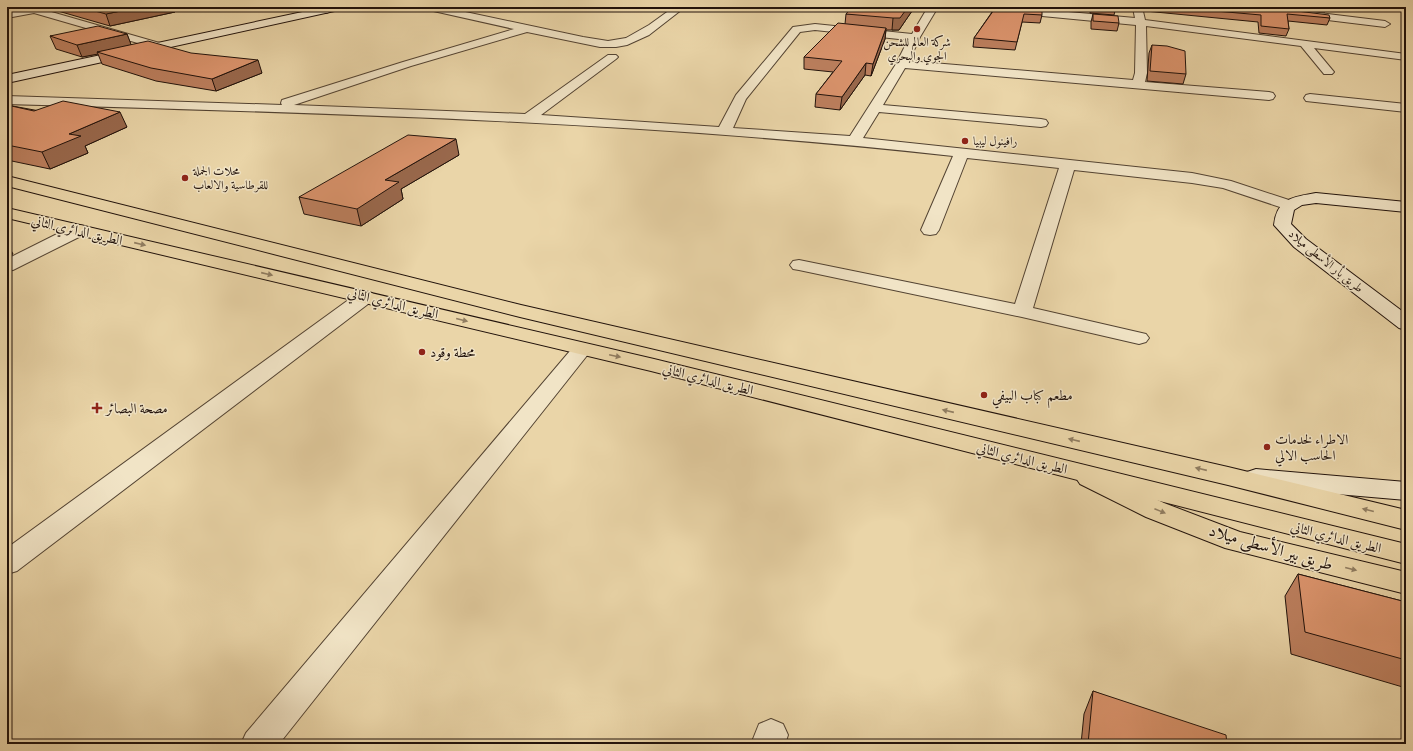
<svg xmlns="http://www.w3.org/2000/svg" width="1413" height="751" viewBox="0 0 1413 751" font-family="'Sorts Mill Goudy',Amiri,serif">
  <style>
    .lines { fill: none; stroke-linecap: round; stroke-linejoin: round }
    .street-casing { stroke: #534332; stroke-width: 2 }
    .secondary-casing { stroke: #21120b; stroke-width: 2 }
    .primary-casing { stroke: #21120b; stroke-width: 2 }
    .highway-casing { stroke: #21120b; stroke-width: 2 }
    .street { fill: #f1e4c6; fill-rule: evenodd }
    .secondary { fill: #f1e4c6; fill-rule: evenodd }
    .primary { fill: #ead5a8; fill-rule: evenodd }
    .highway { fill: #ead5a8; fill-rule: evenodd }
    .wall { fill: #bc7f5e; stroke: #21120b }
    .shaded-wall { fill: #99684c; stroke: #21120b }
    .building { fill: #db946d; stroke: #21120b }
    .oneway { fill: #907d61 }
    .poi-dot { fill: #8f2418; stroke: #f1e4c6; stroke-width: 1.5 }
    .labels { text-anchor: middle; stroke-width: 3; stroke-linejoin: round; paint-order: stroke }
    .far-poi-label { font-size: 12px; fill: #21120b; stroke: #f1e4c6; text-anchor: start }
    .far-street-label { font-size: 12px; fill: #21120b; stroke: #f1e4c6 }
    .street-label { font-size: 14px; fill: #21120b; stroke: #f1e4c6 }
    .poi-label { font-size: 14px; fill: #21120b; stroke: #f1e4c6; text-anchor: start }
    .near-street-label { font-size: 17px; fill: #21120b; stroke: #f1e4c6 }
  </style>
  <rect width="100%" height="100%" fill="#ead5a8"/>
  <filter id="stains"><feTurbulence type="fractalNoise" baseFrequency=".005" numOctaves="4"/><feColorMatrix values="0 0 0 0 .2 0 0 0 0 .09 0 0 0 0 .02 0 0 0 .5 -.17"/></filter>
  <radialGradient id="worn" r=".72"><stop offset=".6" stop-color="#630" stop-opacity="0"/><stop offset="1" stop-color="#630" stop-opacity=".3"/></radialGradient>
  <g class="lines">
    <!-- street casing -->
    <g class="street-casing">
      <path id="street" d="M 38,7 L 54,7 L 53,10 L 48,11 L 163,44 L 164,46 L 163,48 L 155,48 L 34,13 L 7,18 L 7,12 Z
        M 308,7 L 327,7 L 332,10 L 327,13 L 310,9 Z
        M 424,7 L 442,7 L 583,37 L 608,41 L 626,38 L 649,25 L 674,7 L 685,7 L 649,35 L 627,45 L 616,47 L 600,47 L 527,32 L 411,66 L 294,105 L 525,114 L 608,55 L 616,55 L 618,57 L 616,59 L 541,115 L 719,127 L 736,95 L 793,27 L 815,24 L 912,34 L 928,7 L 938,7 L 920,37 L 909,61 L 1133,80 L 1135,73 L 1136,25 L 981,10 L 976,7 L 1012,7 L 1135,18 L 1133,8 L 1142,7 L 1145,20 L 1406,54 L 1406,60 L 1314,48 L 1334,72 L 1332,74 L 1324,74 L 1301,46 L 1146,26 L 1147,73 L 1145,82 L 1269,92 L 1273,93 L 1275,96 L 1273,99 L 1269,100 L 905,68 L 883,105 L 1041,119 L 1046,120 L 1048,123 L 1046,126 L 1041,127 L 879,112 L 863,138 L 1192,173 L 1231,181 L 1295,202 L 1297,205 L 1295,208 L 1289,210 L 1223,188 L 1192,183 L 1074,170 L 1033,308 L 1146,334 L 1149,338 L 1146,342 L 1139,344 L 1022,317 L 799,270 L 793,269 L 790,265 L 793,261 L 799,260 L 1015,304 L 1059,168 L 967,158 L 939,230 L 936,234 L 930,235 L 924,234 L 921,230 L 953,156 C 639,121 323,113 7,104 L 7,96 L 282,105 L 281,103 L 282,100 L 403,62 L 514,29 L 429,10 ZM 815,30 L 908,40 L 896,64 L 850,136 L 733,128 L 746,99 L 800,32 Z
        M 1241,7 L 1270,7 L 1385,21 L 1390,24 L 1385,27 L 1246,10 Z
        M 1310,94 L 1406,104 L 1406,112 L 1306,101 L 1304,98 L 1306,95 Z
        M 79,225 L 85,226 L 88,230 L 85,234 L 13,270 L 7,271 L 7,259 L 73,226 Z
        M 365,291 L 372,293 L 375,297 L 372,301 L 17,571 L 7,574 L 7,548 L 358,293 Z
        M 582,343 L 589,345 L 593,349 L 589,353 L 279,744 L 241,744 L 246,733 L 575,345 Z
        M 771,719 L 783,724 L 788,735 L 785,744 L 751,744 L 759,724 Z"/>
    </g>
    <!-- secondary casing -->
    <g class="secondary-casing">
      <path id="secondary" d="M 326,7 L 344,7 L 339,10 L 7,83 L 7,75 Z
        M 1316,193 L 1406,202 L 1406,212 L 1316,203 L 1302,205 L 1294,210 L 1291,224 L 1306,239 L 1406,314 L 1406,330 L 1399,328 L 1294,247 L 1274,225 C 1277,198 1293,197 1316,193 Z
        M 1256,469 L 1406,482 L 1406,500 L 1256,487 L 1247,484 L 1243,478 L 1247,472 Z"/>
    </g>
    <!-- primary casing -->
    <g class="primary-casing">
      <path id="primary" d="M 1089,469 L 1098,472 L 1164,503 L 1240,532 L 1406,572 L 1406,594 L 1225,548 L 1146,517 L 1080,484 L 1076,478 L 1080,472 Z"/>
    </g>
    <!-- highway casing -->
    <g class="highway-casing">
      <path id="highway" d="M 7,176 L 521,305 L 1228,467 L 1406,510 L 1406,530 L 1228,485 L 520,317 L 7,186 Z
        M 7,208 L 654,359 L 1406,544 L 1406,564 L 651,371 L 7,218 Z"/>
    </g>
    <!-- street -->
    <use href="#street" class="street"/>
    <!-- secondary -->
    <use href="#secondary" class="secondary"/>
    <!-- primary -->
    <use href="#primary" class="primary"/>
    <!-- highway -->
    <use href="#highway" class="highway"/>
  </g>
  <!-- wall -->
  <path class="wall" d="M 56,7 L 173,7 L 175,12 L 110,26 L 58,11 Z
    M 993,7 L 1018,7 L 1042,15 L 1040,23 L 1022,22 L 1015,50 L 973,47 L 974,38 L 992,12 Z
    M 1029,7 L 1041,7 L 1041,8 Z
    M 1090,7 L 1116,7 L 1114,15 L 1090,13 Z
    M 1145,7 L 1265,7 L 1330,18 L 1327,25 L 1288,21 L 1289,29 L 1286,36 L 1259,33 L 1258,22 L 1145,11 L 1144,9 Z
    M 1282,7 L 1327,7 L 1325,12 Z
    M 912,11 L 899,30 L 886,30 L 885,39 L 871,76 L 865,75 L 840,110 L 815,107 L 816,94 L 833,72 L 804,69 L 804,57 L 845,24 L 846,14 Z
    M 1093,14 L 1119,23 L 1117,31 L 1091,29 L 1091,22 Z
    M 127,34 L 131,45 L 262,73 L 216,91 L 156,81 L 102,64 L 98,54 L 82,57 L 56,49 L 50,36 Z
    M 1152,45 L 1186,74 L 1183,84 L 1147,81 L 1149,53 Z
    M 7,105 L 127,127 L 85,146 L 88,153 L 50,169 L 7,160 Z
    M 459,155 L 401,189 L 403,199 L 361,226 L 304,214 L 299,197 Z
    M 1298,574 L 1406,602 L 1406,688 L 1291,654 L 1285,596 Z
    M 1093,691 L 1227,744 L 1081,744 L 1084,714 Z"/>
  <!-- shaded-wall -->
  <path class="shaded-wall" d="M 140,7 L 173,7 L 175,12 L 110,26 L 106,14 Z
    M 908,7 L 913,7 L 912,11 L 899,30 L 892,30 L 893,18 Z
    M 886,28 L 885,39 L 871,76 L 873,64 Z
    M 127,34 L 132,47 L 97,52 L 98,54 L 82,57 L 77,45 Z
    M 258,60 L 262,73 L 216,91 L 212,79 Z
    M 866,63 L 865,75 L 840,110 L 842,97 Z
    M 120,112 L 127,127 L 85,146 L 88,153 L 50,169 L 42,152 L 69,134 Z
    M 456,139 L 459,155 L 401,189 L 403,199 L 361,226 L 357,209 L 385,180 Z
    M 7,243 L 13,254 L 7,257 Z"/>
  <!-- building -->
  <path class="building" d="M 80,7 L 140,7 L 106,14 Z
    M 852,7 L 908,7 L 900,18 L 893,18 L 846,14 Z
    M 996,7 L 1018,7 L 1042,9 L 1042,15 L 1024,14 L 1017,42 L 974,38 Z
    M 1170,7 L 1265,7 L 1329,15 L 1330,18 L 1287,14 L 1289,29 L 1261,26 L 1261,15 Z
    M 1093,14 L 1118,16 L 1119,23 L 1093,21 Z
    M 838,23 L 886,28 L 873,64 L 866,63 L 842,97 L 816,94 L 842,61 L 804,57 Z
    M 98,26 L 127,34 L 77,45 L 50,36 Z
    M 148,41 L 191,53 L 258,60 L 212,79 L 151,68 L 97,52 Z
    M 1152,45 L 1167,46 L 1185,51 L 1186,74 L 1150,71 Z
    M 63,101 L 120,112 L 69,134 L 81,136 L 42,152 L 7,145 L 7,105 L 34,111 Z
    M 408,135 L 456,139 L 385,180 L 399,182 L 357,209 L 299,197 Z
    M 1298,574 L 1406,602 L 1406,660 L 1305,632 Z
    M 1093,691 L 1226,735 L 1227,744 L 1088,744 Z"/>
  <!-- one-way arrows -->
  <defs><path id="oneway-solid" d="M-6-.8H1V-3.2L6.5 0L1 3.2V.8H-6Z"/></defs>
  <g class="oneway">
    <use href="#oneway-solid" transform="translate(140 244) rotate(13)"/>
    <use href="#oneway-solid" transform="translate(267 274) rotate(13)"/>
    <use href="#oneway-solid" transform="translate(462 320) rotate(14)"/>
    <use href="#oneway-solid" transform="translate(615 356) rotate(12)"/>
    <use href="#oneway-solid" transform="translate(948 411) rotate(-167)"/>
    <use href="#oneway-solid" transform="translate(1074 440) rotate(-167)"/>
    <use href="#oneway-solid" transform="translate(1201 469) rotate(-167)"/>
    <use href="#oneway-solid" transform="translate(1368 510) rotate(-166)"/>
    <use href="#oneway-solid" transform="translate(1160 511) rotate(22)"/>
    <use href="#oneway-solid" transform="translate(1351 569) rotate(14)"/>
  </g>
  <!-- markers -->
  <g class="poi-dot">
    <circle cx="917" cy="29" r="4"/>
    <circle cx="965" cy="141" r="4"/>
    <circle cx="185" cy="178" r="4"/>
    <circle cx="422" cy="352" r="4"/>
    <circle cx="984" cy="395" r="4"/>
    <path d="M95 402h4v4h4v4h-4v4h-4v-4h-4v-4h4z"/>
    <circle cx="1267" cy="447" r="4"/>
  </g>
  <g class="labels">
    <!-- far-poi labels -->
    <g class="far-poi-label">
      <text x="917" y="46" text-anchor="middle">شركة العالم للشحن<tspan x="917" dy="14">الجوي والبحري</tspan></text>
      <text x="973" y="145">رافينول ليبيا</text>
      <text x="193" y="175">محلات الجملة<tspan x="193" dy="14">للقرطاسية والالعاب</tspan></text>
    </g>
    <!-- far-street labels -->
    <g class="far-street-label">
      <text transform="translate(1326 261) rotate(39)" y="4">طريق بأر الأسطى ميلاد</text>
    </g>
    <!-- street labels -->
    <g class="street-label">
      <text transform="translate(77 230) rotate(13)" y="5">الطريق الدائري الثاني</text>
      <text transform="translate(393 303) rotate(14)" y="5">الطريق الدائري الثاني</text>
      <text transform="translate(708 379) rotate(14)" y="5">الطريق الدائري الثاني</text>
      <text transform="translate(1022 458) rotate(14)" y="5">الطريق الدائري الثاني</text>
      <text transform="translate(1336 537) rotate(14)" y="5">الطريق الدائري الثاني</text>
    </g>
    <!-- poi labels -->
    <g class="poi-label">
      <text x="430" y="357">محطة وقود</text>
      <text x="992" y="400">مطعم كباب البيفي</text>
      <text x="106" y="413">مصحة البصائر</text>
      <text x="1275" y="444">الاطراء لخدمات<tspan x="1275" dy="16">الحاسب الالي</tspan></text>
    </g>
    <!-- near-street labels -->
    <g class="near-street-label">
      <text transform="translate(1271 547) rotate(16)" y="6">طريق بير الأسطى ميلاد</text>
    </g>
  </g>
  <!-- margin -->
  <rect width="1413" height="751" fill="none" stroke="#ead5a8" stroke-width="24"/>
  <rect x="8" y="8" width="1397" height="735" fill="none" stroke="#21120b" stroke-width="2"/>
  <rect x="12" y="12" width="1389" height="727" fill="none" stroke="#21120b"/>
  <rect width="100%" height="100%" filter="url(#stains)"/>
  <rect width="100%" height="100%" fill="url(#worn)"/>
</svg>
